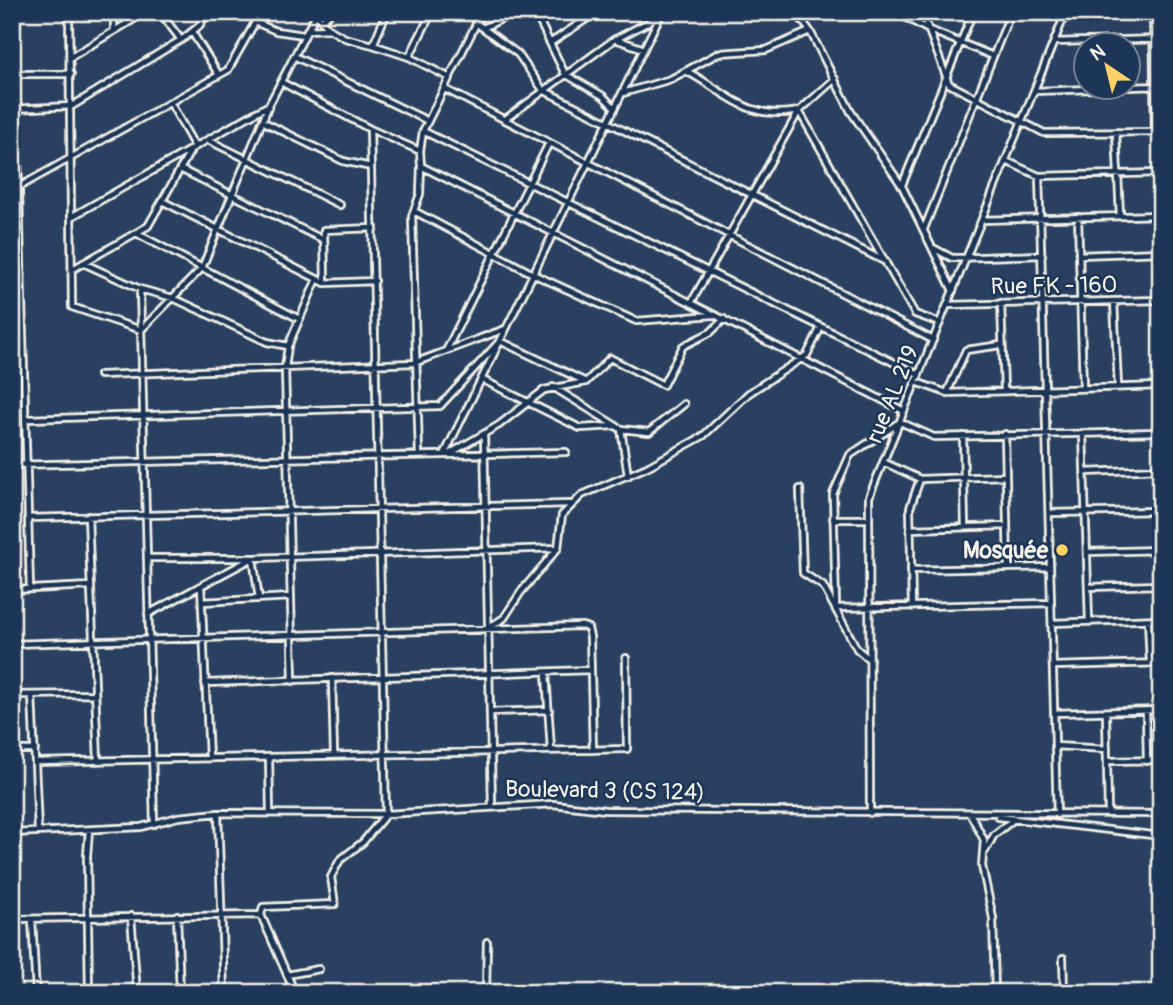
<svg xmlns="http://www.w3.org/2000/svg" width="1173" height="1005" viewBox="0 0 1173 1005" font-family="Pangolin,sans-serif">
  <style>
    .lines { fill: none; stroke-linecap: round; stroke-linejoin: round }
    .minor-casing { stroke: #f4f1e8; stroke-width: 10 }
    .minor { stroke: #1d3557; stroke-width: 4.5 }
    .poi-dot { fill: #ffd166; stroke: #1d3557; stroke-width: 2.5 }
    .labels { text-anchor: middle; stroke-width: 5; stroke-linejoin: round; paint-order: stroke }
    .street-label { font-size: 23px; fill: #f4f1e8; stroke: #1d3557 }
    .poi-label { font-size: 23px; font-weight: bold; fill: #f4f1e8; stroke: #1d3557; text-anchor: end }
  </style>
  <rect width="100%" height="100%" fill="#2a4060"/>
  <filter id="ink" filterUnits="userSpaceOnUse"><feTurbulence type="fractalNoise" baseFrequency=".0143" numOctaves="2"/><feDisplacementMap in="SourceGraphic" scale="14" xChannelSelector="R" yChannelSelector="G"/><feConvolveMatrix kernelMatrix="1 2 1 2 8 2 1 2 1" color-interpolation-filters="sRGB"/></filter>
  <g filter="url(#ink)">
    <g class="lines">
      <!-- minor casing -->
      <g class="minor-casing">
        <path id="minor" d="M 14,12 L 30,589
          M 69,12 L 72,307 L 141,330 L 202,268 L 269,105 L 317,12
          M 114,12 L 114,30
          M 160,12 L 181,40
          M 535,12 L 565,74 L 603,96 L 615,108
          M 796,12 L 810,31 L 851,112 L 902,186 L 953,291
          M 896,12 L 927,29 L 993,56
          M 922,12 L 949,84 L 1044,133 L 1161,132
          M 1153,12 L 1155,132
          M 322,20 L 331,12
          M 255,22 L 276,31 L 304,35
          M 476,23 L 518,54 L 543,90 L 886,262
          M 483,28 L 516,12
          M 329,29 L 345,38 L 373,45 L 387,12
          M 307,30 L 329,29 L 315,13
          M 192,32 L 219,75
          M 616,39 L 658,17
          M 1054,42 L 1161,39
          M 550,43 L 597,12
          M 373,45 L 409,57 L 450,78
          M 294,56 L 428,121
          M 71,57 L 146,12
          M 409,57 L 432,12
          M 688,72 C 729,94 747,121 799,111 L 915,314 L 940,323
          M 16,74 L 71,74
          M 281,82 L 370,129 L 420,151 L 423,131 L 482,12
          M 1128,87 L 1161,86
          M 445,89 L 933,340
          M 1034,91 L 1122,88
          M 623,93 L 671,79 L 719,53 L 766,50 L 810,31
          M 170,102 L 195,147
          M 12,109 L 72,106 L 184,38 L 199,26 L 208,12
          M 504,120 L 615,39 L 644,49
          M 264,122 L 343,161 L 371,167
          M 423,131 L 919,375
          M 1116,132 L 1120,216
          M 208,140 L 340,205
          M 420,151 L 421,166 L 904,411
          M 1006,161 L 1039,176 L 1161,173
          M 180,169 L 324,240
          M 1039,176 L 1057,815
          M 902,185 L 973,12
          M 19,187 L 228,70 L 261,12
          M 162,201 L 325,283 L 375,281
          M 414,211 L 533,274 L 636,321 L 713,315
          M 73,216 L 269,105
          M 1078,217 L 1083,387
          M 982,220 L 1161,215
          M 924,229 L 1011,12
          M 136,233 L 299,319
          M 933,248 L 952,258 L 1042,255
          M 1079,255 L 1161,252
          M 83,263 L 140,289 L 173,298 L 267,342 L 288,346
          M 73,269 L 148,226 L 191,150
          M 325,283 L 324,230 L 374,228
          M 140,289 L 154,824
          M 1114,301 L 1118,387
          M 691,303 L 799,111 L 835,79
          M 1001,303 L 1004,390
          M 947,305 L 1161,300
          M 446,351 L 549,143
          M 100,375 L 414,363 L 505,329
          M 481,379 L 580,428 L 615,426
          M 916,382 L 947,393 L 1161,386
          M 553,387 L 621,429 L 649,432 L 684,404
          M 947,393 L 966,350 L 1001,345
          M 26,419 L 440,406 L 500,341 L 586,382
          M 621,429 L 628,476
          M 1083,433 L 1089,621
          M 1005,434 L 1008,567
          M 484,435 L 492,805
          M 963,436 L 965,526
          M 449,454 L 499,425 L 544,390 L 586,382 L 610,358 L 663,385 L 683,346 L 711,332 L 724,319
          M 419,455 L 412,216 L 420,194 L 421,166
          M 444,455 L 662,12
          M 883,462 L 920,479 L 1006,476
          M 12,465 L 566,452
          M 1085,472 L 1161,469
          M 800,489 L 803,573 L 823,586 L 857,649 L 870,660
          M 1049,513 L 1161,511
          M 88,516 L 98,761
          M 29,518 L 570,504
          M 833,519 L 869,519
          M 910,529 L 1007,526
          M 1087,552 L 1161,550
          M 147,558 L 253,558 L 558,548
          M 911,570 L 1050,567
          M 201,586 L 209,758
          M 1088,587 L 1161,585
          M 12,590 L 91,586
          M 202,602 L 291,597
          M 836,605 L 833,494 L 850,455 L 900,422 L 934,437 L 1161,432
          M 912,607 L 910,508 L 920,479
          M 838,608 L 1051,603
          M 148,614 L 253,558 L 259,599
          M 1148,620 L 1150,663
          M 1052,623 L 1161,619
          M 490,627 L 504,618 L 521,592 L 558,548 L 562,515 L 582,495 L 647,467 L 703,436 L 749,393 L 807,355 L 821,327
          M 12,644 L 582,626 L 588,628 L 590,637 L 593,750
          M 1053,666 L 1161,663
          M 546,673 L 551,750
          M 332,678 L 334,755
          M 293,681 L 285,368 L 288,346 L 317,279
          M 205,683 L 591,670
          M 12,695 L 95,694
          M 32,695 L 38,831
          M 1146,711 L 1147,761
          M 491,712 L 549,710
          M 1106,712 L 1108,814
          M 1054,713 L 1161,710
          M 1055,746 L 1107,749
          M 12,750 L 35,750
          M 269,757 L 270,813
          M 1107,761 L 1161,760
          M 36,762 L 627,749 L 626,658
          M 218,813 L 224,993
          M 870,813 L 869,497 L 1066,12
          M 971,815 L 984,840 L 982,866 L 993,918 L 995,993
          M 998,817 L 1161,836
          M 12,833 L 141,827 L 178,817 L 218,813 L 386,814 L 553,804 L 606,810 L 1161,814
          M 985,851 L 994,835 L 1014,819
          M 177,915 L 180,993
          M 261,915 L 263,907 L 335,904 L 331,877 L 340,860 L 363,842 L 386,814 L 370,129
          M 261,915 L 295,993
          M 131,916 L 137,993
          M 12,919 L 261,915
          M 32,919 L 36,993
          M 1063,958 L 1064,993
          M 287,975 L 319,969
          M 89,993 L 87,856 L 89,830
          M 486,993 L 487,942"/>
      </g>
      <!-- minor -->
      <use href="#minor" class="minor"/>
    </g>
  </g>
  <!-- markers -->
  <circle class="poi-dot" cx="1062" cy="550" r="7"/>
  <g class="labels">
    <!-- street labels -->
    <g class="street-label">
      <text transform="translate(1054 285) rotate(-1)" y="8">Rue FK - 160</text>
      <text transform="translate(892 394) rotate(-68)" y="8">rue AL 219</text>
      <text transform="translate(605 790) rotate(1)" y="8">Boulevard 3 (CS 124)</text>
    </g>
    <!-- poi labels -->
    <g class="poi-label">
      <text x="1048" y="558">Mosquée</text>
    </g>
  </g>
  <!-- margin -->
  <rect width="1173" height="1005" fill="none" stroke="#1d3557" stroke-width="42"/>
  <rect x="21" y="21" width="1131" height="963" fill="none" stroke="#f4f1e8" stroke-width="2.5" filter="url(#ink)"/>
  <!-- north arrow -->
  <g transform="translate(1107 66) rotate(325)"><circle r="33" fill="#1d3557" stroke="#738091" stroke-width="2"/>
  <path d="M0-5L12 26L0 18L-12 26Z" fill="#ffd166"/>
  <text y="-10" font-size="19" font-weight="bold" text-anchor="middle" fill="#f4f1e8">N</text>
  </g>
</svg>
